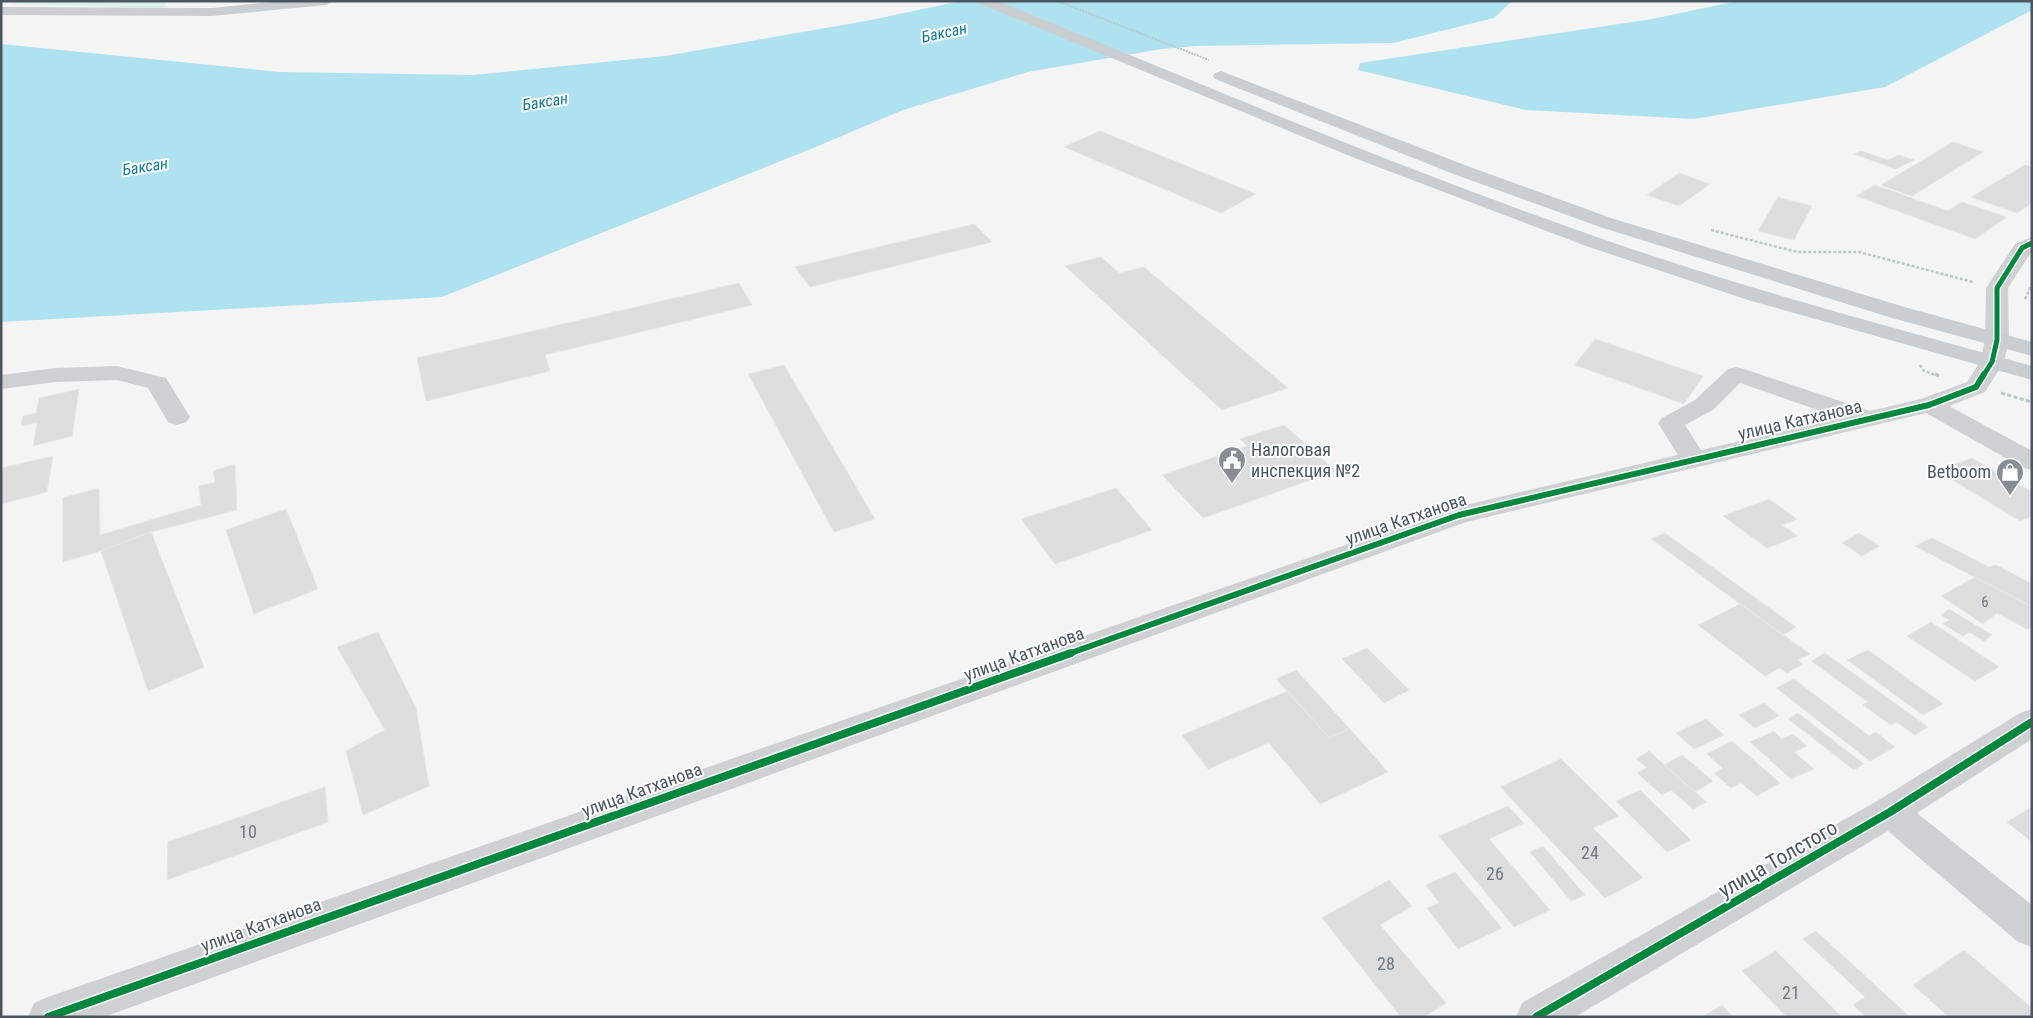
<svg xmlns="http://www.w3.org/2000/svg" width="2033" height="1018" viewBox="0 0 2033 1018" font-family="'Roboto Condensed',sans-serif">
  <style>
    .green { fill: #d9f2e3 }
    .water { fill: #aee2f0 }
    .building { fill: #ddddde; stroke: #e5e6e7 }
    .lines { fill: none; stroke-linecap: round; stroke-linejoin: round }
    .path-far2 { stroke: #bcc7c4; stroke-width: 2; stroke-dasharray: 2 1; stroke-linecap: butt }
    .path-far1 { stroke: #bcc7c4; stroke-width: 2.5; stroke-dasharray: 3 2; stroke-linecap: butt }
    .path { stroke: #bcc7c4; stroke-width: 3; stroke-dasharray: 4 2.5; stroke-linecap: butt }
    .minor { fill: #ced0d2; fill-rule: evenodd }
    .major { fill: #caced1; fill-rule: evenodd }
    .cycleway-far2-casing { stroke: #fff; stroke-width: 8 }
    .cycleway-far1-casing { stroke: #fff; stroke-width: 9 }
    .cycleway-casing { stroke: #fff; stroke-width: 11 }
    .cycleway-far2 { stroke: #00873e; stroke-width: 5 }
    .cycleway-far1 { stroke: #00873e; stroke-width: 6 }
    .cycleway { stroke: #00873e; stroke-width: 8 }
    .labels { text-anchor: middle; stroke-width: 4; stroke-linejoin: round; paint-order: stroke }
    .number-label { font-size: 15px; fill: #707881 }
    .far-water-label { font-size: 16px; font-style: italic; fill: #0c7c9b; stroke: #fff }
    .street-label { font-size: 18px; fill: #4a5661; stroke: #fff }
    .poi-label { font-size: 18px; fill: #4a5661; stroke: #fff; text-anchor: start }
    .near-number-label { font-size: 18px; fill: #707881 }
    .near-street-label { font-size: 21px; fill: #4a5661; stroke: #fff }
  </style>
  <rect width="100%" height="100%" fill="#f4f4f4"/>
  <!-- green -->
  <path class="green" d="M 27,1 L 164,1 L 166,6 L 158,8 L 11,4 Z"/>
  <!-- water -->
  <path class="water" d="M 961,1 L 1512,1 L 1494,18 L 1393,43 L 1196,46 L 1161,49 L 1028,72 L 903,110 L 818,146 L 442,297 L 1,322 L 1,44 L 280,72 L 473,75 L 665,56 L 866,21 Z
    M 1737,1 L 2032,1 L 2032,10 L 1885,87 L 1694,119 L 1526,110 L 1358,70 L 1360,63 L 1652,19 Z"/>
  <!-- building -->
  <path class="building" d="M 1100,131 L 1256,194 L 1221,213 L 1064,147 Z
    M 1953,142 L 1983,152 L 1912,196 L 1881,185 Z
    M 1861,151 L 1888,160 L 1899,155 L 1914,160 L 1896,169 L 1854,154 Z
    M 2025,165 L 2032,167 L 2032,203 L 2017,213 L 1971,197 Z
    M 1679,173 L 1710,184 L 1679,206 L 1647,195 Z
    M 1875,185 L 1948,211 L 1962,202 L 2007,217 L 1975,239 L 1856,196 Z
    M 1778,197 L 1812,206 L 1794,240 L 1758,231 Z
    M 974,224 L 992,242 L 810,287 L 795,267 Z
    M 1101,257 L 1119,273 L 1144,267 L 1288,388 L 1222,410 L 1065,266 Z
    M 739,283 L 752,305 L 545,355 L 550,371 L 426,401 L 417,358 Z
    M 1595,339 L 1703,376 L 1684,404 L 1575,365 Z
    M 784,365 L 875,519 L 834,532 L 748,374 Z
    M 79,389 L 72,436 L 33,446 L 37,423 L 21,426 L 23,416 L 36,413 L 39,398 Z
    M 1284,425 L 1336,471 L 1203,518 L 1162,475 L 1247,446 L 1240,439 Z
    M 53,456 L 47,492 L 1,504 L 1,468 Z
    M 1972,458 L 2032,492 L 2032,516 L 2020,521 L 1938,471 Z
    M 235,464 L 237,510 L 151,532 L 101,551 L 63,562 L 63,498 L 99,488 L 100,535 L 201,505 L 199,486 L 215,482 L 213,471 Z
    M 1116,488 L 1152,530 L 1055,564 L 1021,519 Z
    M 1769,499 L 1797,519 L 1782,525 L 1798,536 L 1767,548 L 1723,516 Z
    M 286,509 L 318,589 L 254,614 L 226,530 Z
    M 151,532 L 204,667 L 148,691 L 101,551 Z
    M 1665,533 L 1796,627 L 1783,635 L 1651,539 Z
    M 1859,533 L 1880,546 L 1862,556 L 1842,543 Z
    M 1932,538 L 1989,567 L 1996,565 L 2032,584 L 2032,607 L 1915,546 Z
    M 1975,577 L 2032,607 L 2032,627 L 2027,629 L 1997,613 L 1983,624 L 1941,596 Z
    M 1740,604 L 1810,654 L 1798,660 L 1803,664 L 1787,673 L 1780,668 L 1765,676 L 1698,625 Z
    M 1949,609 L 1992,635 L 1984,641 L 1969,632 L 1963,636 L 1943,624 L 1949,620 L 1941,615 Z
    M 1931,622 L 1999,667 L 1975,681 L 1907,636 Z
    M 378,632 L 416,708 L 429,786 L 363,815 L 346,751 L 385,730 L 337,647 Z
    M 1367,648 L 1409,690 L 1384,703 L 1342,659 Z
    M 1868,650 L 1943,704 L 1923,715 L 1847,660 Z
    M 1825,653 L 1928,727 L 1915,735 L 1897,722 L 1891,725 L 1863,705 L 1868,702 L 1811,661 Z
    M 1296,670 L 1350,729 L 1329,738 L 1276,679 Z
    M 1794,679 L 1869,736 L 1876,732 L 1895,747 L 1870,761 L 1776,688 Z
    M 1288,691 L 1329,738 L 1350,729 L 1388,772 L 1320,804 L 1269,743 L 1208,769 L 1182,735 Z
    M 1764,703 L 1779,716 L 1755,728 L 1739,715 Z
    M 1798,713 L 1864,764 L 1854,770 L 1788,719 Z
    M 1706,719 L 1724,735 L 1694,749 L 1676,733 Z
    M 1774,731 L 1782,739 L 1793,734 L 1807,746 L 1794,752 L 1814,769 L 1791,779 L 1750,742 Z
    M 1732,741 L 1780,783 L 1757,796 L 1741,783 L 1731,788 L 1714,773 L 1723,769 L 1707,754 Z
    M 1649,751 L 1695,792 L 1707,802 L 1693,809 L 1671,790 L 1662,795 L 1637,773 L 1647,768 L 1636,759 Z
    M 1682,755 L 1713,781 L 1695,792 L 1664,765 Z
    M 1561,759 L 1619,816 L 1593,828 L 1643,878 L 1605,898 L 1500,787 Z
    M 325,787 L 328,822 L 167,880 L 168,842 Z
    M 1640,790 L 1691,840 L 1667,852 L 1616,801 Z
    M 1508,806 L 1524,823 L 1489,839 L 1550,910 L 1514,927 L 1439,836 Z
    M 2032,807 L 2032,842 L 2007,822 Z
    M 1543,846 L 1585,895 L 1571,901 L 1530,852 Z
    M 1455,872 L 1502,928 L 1458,949 L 1427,908 L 1439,903 L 1426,885 Z
    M 1389,880 L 1412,906 L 1380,925 L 1446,1003 L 1424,1017 L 1401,1017 L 1322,918 Z
    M 1816,931 L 1910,1017 L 1866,1017 L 1853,1005 L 1865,997 L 1803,939 Z
    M 1964,950 L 2032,1008 L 2032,1017 L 1949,1017 L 1913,985 Z
    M 1776,951 L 1841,1016 L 1787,1017 L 1742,971 Z
    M 1722,1005 L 1733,1017 L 1702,1017 Z"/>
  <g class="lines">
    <!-- path-far2 -->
    <path class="path-far2" d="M 1057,1 L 1209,60"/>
    <!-- path-far1 -->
    <path class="path-far1" d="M 1711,230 L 1797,252 L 1859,252 L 1973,282
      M 2025,299 L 2032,284
      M 1920,365 L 1924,371 L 1939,376"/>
    <!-- path -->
    <path class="path" d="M 1935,374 L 1940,376
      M 2001,393 L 2032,402"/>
    <!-- minor -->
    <path class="minor" d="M 2032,237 L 2032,251 L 2008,288 L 2009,340 L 2004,362 L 1985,392 L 1949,406 L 2032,451 L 2032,470 L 2023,468 L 1926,413 L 1466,522 L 104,1017 L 28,1017 L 34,1003 L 48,997 L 1449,509 L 1678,455 L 1658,423 L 1662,418 L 1695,400 L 1728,369 L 1736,367 L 1744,369 L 1870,411 L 1921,399 L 1967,382 L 1980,362 L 1985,340 L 1986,288 L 2015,244 ZM 1740,383 L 1841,418 L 1701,450 L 1685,425 L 1713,410 Z
      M 117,366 L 166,378 L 190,417 L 186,422 L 177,425 L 168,422 L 148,388 L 117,380 L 56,382 L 1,389 L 1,375 L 56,368 Z
      M 2032,709 L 2032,739 L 1917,813 L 2032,905 L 2032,947 L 2018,942 L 1888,831 L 1575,1017 L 1516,1017 L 1522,1003 L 1877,801 L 2020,713 Z"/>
    <!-- major -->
    <path class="major" d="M 280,1 L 333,1 L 326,5 L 212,16 L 1,15 L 1,7 L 212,8 Z
      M 978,1 L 998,1 C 1216,90 1433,183 1656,257 C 1780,298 1906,331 2032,366 L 2032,380 L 1748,300 L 1586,246 L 1357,159 L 980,4 Z
      M 1221,71 L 1470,167 L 1614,219 L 1908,308 L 2032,342 L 2032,356 L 1892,318 L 1600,227 L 1456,175 L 1215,79 L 1213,76 L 1215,73 Z"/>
    <!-- cycleway-far2 casing -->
    <g class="cycleway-far2-casing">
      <path id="cycleway-far2" d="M 1983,376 L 1992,362 L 1997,340 L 1997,288 L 2022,248 L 2032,243"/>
    </g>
    <!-- cycleway-far1 casing -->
    <g class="cycleway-far1-casing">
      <path id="cycleway-far1" d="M 1068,654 L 1459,515 L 1929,405 L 1976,387 L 1984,374"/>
    </g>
    <!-- cycleway casing -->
    <g class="cycleway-casing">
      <path id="cycleway" d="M 48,1017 L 1071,653
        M 1536,1017 L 1890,812 L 2032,722"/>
    </g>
    <!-- cycleway-far2 -->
    <use href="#cycleway-far2" class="cycleway-far2"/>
    <!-- cycleway-far1 -->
    <use href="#cycleway-far1" class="cycleway-far1"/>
    <!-- cycleway -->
    <use href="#cycleway" class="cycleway"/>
  </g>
  <!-- icons -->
  <defs>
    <g id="civic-pin" transform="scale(1.4375)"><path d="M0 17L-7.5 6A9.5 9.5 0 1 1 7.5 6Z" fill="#868d94" stroke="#fff"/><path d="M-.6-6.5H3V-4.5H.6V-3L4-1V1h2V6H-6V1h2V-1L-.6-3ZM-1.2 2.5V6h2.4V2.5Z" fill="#fff"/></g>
    <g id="shop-pin" transform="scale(1.4375)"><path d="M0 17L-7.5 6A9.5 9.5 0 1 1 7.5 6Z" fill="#868d94" stroke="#fff"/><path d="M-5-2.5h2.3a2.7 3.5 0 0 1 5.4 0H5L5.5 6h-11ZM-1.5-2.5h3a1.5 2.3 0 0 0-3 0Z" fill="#fff"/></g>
  </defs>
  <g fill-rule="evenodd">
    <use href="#civic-pin" x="1232" y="460"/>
    <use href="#shop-pin" x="2010" y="472"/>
  </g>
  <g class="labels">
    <!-- number labels -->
    <g class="number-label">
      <text x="1985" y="607">6</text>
    </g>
    <!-- far-water labels -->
    <g class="far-water-label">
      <text transform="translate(944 32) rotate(-12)" y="6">Баксан</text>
      <text transform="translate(545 101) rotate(-9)" y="6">Баксан</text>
      <text transform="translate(145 166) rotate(-9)" y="6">Баксан</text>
    </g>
    <!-- street labels -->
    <g class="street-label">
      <text transform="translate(1800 420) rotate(-13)" y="6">улица Катханова</text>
      <text transform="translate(1406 519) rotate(-19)" y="6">улица Катханова</text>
      <text transform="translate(1024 654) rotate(-20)" y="6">улица Катханова</text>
      <text transform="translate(642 790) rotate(-20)" y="6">улица Катханова</text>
      <text transform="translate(261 925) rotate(-20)" y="6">улица Катханова</text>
    </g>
    <!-- poi labels -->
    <g class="poi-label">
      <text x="1251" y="456">Налоговая<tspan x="1251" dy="21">инспекция №2</tspan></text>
      <text x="1991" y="478" text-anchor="end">Betboom</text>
    </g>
    <!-- near-number labels -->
    <g class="near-number-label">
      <text x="248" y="838">10</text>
      <text x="1590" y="859">24</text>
      <text x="1495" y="880">26</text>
      <text x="1386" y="970">28</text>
      <text x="1791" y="999">21</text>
    </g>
    <!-- near-street labels -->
    <g class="near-street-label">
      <text transform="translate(1778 859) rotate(-30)" y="7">улица Толстого</text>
    </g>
  </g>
  <!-- border -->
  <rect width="2033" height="1018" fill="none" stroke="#4a5661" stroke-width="5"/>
</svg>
